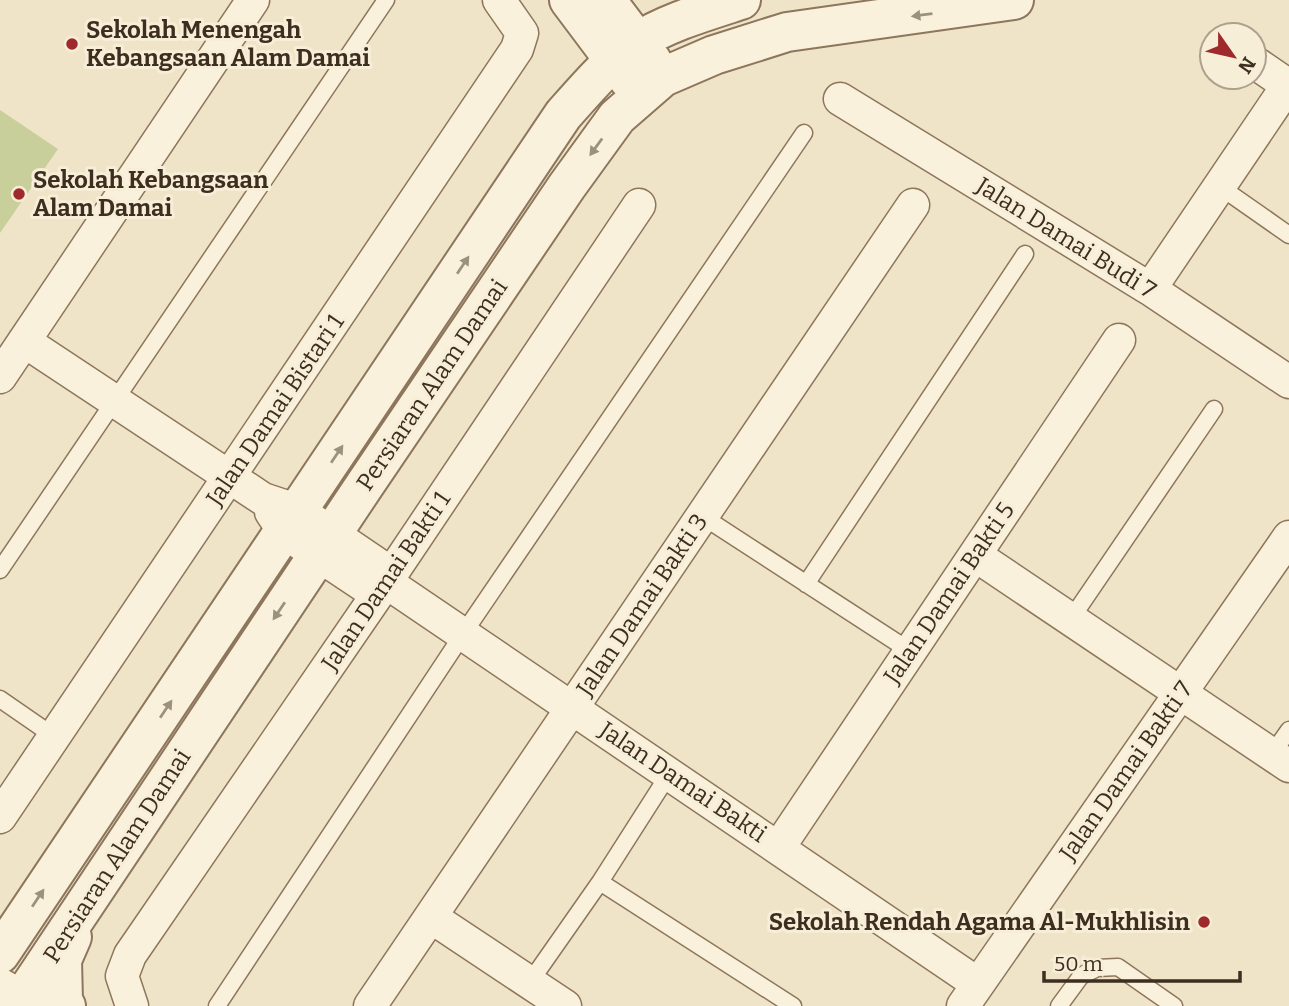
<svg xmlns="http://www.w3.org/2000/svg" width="1289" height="1006" viewBox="0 0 1289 1006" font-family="Bitter,serif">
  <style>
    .green { fill: #c9cf9b }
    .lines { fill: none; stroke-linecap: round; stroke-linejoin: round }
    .service-casing { stroke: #8d765c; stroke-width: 19 }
    .minor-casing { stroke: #8d765c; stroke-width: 35 }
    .tertiary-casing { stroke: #8d765c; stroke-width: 42 }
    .service { stroke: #faf1dc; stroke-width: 16 }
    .minor { stroke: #faf1dc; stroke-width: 32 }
    .tertiary { stroke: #faf1dc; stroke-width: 38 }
    .oneway { fill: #9c907e }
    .poi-dot { fill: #9e2a2b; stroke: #f7eed8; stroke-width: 2.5 }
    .labels { text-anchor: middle; stroke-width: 6; stroke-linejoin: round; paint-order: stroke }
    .poi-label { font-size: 24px; font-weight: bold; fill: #3d2e20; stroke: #f7eed8; text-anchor: start }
    .street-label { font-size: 24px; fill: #3d2e20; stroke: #f7eed8 }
  </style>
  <rect width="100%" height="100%" fill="#f0e4c8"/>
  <!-- green -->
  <path class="green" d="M 0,110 L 58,149 L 0,233 Z"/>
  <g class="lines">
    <!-- service casing -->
    <g class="service-casing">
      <path id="service" d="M 1219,186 L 1289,235
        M 702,516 L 910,651
        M 0,570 L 386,0
        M 806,584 L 1025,254
        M 1071,619 L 1214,409
        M 0,699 L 55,737
        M 1272,754 L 1289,730
        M 600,882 L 793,1006
        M 530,982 L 600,882 L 669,774
        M 217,1006 L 463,634 L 804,133
        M 1059,1006 L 1081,976 L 1097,968 L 1118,967 L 1174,1006"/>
    </g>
    <!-- minor casing -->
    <g class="minor-casing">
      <path id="minor" d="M 1254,62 L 1289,86
        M 840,99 L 1150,289 L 1289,382
        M 1150,289 L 1288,85
        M 24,341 L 263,499 L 299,511 L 383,568 L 386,582 L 978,984
        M 0,377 L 253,0
        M 271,512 L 285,533 L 369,589 L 386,582
        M 975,555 L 1289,766
        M 0,817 L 517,49 L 522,33 L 499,0
        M 779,847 L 1119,340
        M 431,917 L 565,1006
        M 0,984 L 38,1006
        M 132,1006 L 122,976 L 130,955 L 386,582 L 639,205
        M 370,1006 L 913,205
        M 963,1006 L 1289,537"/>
    </g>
    <!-- tertiary casing -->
    <g class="tertiary-casing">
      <path id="tertiary" d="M 569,0 L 629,80
        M 606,0 L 652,61
        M 0,954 L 563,115 C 586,89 608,63 636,43 C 662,24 710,10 741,0
        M 17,1006 L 364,486 L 567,186 L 617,117 L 663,77 L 714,55 L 787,32 L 1014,0
        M 66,1006 L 63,1001 L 62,960 L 72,937"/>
    </g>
    <!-- service -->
    <use href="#service" class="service"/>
    <!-- minor -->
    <use href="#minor" class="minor"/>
    <!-- tertiary -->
    <use href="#tertiary" class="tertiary"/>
  </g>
  <!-- one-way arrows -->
  <defs><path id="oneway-solid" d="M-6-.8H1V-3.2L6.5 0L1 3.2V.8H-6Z" transform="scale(1.75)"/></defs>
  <g class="oneway">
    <use href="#oneway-solid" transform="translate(922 15) rotate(173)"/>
    <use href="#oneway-solid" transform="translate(596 147) rotate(126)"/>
    <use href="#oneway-solid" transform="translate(463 265) rotate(-56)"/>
    <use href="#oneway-solid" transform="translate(337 454) rotate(-56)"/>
    <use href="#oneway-solid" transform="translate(279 611) rotate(124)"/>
    <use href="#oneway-solid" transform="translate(166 709) rotate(-56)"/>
    <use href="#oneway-solid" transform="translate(38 898) rotate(-56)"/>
  </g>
  <!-- markers -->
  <g class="poi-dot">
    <circle cx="72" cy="44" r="7"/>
    <circle cx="19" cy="194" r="7"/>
    <circle cx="1204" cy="922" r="7"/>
  </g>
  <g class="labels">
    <!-- poi labels -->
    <g class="poi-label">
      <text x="86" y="38">Sekolah Menengah<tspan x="86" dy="28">Kebangsaan Alam Damai</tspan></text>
      <text x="33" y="188">Sekolah Kebangsaan<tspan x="33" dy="28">Alam Damai</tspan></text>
      <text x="1190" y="930" text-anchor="end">Sekolah Rendah Agama Al-Mukhlisin</text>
    </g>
    <!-- street labels -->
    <g class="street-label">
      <text transform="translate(1066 238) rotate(32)" y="8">Jalan Damai Budi 7</text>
      <text transform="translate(432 385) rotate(-56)" y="8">Persiaran Alam Damai</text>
      <text transform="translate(275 410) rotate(-56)" y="8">Jalan Damai Bistari 1</text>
      <text transform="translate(386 581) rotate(-56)" y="8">Jalan Damai Bakti 1</text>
      <text transform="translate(949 593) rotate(-56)" y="8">Jalan Damai Bakti 5</text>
      <text transform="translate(642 605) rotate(-56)" y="8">Jalan Damai Bakti 3</text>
      <text transform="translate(1126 771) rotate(-55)" y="8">Jalan Damai Bakti 7</text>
      <text transform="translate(683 782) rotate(34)" y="8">Jalan Damai Bakti</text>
      <text transform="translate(117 856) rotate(-57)" y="8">Persiaran Alam Damai</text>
    </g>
  </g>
  <!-- north arrow -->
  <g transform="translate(1233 56) rotate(124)"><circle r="33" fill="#f7eed8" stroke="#ada18e" stroke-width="2"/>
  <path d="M0-5L12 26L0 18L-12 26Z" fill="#9e2a2b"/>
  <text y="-10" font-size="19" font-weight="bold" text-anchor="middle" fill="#3d2e20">N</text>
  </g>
  <!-- scale -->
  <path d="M1044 971v10h196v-10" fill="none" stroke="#3d2e20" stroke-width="3.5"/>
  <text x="1054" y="971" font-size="21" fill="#3d2e20" stroke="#f7eed8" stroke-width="5" paint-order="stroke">50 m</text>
</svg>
